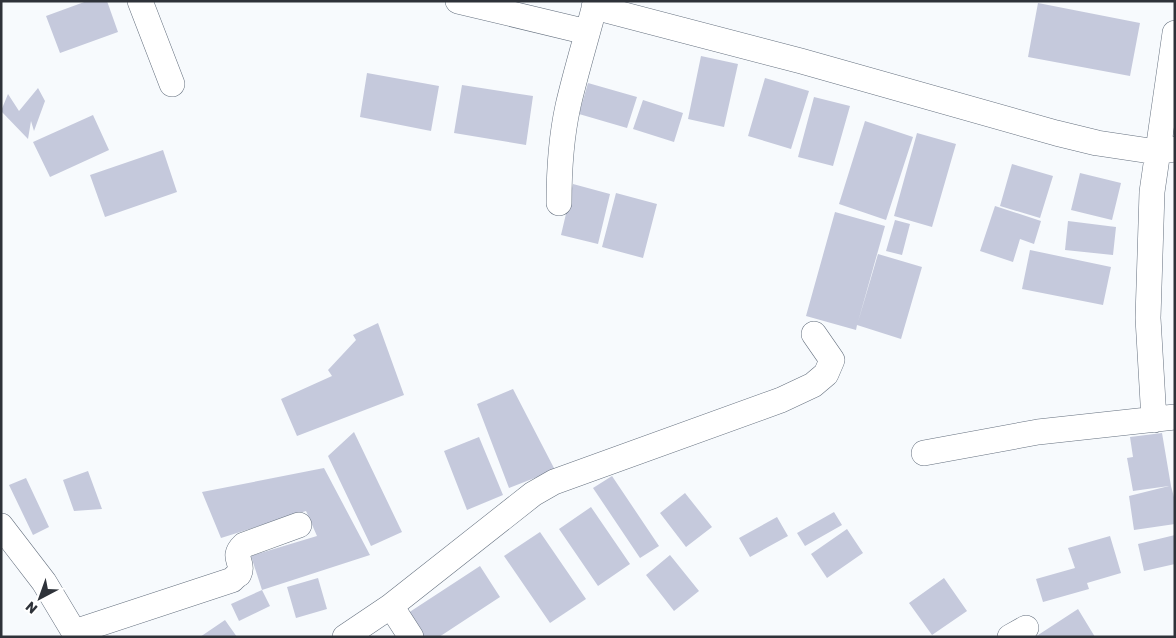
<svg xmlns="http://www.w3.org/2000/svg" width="1176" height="638" viewBox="0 0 1176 638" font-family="Rubik,sans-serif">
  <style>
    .building { fill: #c5c9dc }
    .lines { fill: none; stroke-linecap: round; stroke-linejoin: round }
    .minor-casing { stroke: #65707f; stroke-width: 26 }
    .minor { stroke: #fff; stroke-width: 25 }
  </style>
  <rect width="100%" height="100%" fill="#f7fafd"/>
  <!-- building -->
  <path class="building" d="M 87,1 L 107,1 L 118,32 L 60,53 L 46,16 Z
    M 1038,3 L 1140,23 L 1130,76 L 1028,57 Z
    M 701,56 L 738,64 L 724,127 L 688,119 Z
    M 367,73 L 439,86 L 431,131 L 360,117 Z
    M 765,78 L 809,91 L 791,149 L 748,136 Z
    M 588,83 L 637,97 L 627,128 L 579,114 Z
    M 462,85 L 533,96 L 526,145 L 454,133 Z
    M 38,88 L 45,101 L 34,131 L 31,121 L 28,139 L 1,111 L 8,94 L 19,111 Z
    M 814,97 L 850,106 L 833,166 L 798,157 Z
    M 643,100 L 683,113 L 674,142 L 633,129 Z
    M 93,115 L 109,150 L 50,177 L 33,142 Z
    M 865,121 L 913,137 L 886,220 L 839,204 Z
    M 917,133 L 956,144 L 932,227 L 894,216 Z
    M 163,150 L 177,192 L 105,217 L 90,175 Z
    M 1012,164 L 1053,176 L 1040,218 L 1000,206 Z
    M 1080,173 L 1121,183 L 1112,220 L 1071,210 Z
    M 573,184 L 610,194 L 598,244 L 561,235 Z
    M 616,193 L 657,204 L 643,258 L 602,247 Z
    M 995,206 L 1041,221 L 1034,244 L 1020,239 L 1013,262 L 980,251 Z
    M 835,212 L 885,226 L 858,322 L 878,254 L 922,267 L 901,339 L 857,325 L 856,330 L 806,316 Z
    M 895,220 L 910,224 L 902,255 L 886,251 Z
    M 1068,221 L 1116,227 L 1113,255 L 1065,250 Z
    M 1030,250 L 1111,267 L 1103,305 L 1022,289 Z
    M 378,323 L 404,395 L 297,436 L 281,399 L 332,376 L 328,370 L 356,340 L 353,335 Z
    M 513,389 L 555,470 L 509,488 L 477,404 Z
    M 354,432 L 402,532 L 371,546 L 328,456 Z
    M 1162,433 L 1171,486 L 1175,501 L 1175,524 L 1134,530 L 1129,496 L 1169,486 L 1133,491 L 1127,458 L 1133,457 L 1130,437 Z
    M 479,437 L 503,495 L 467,510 L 444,451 Z
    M 324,468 L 370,555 L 262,590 L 251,556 L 317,536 L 306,511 L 221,538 L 202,492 Z
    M 88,471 L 102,509 L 74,511 L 63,480 Z
    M 612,476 L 659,546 L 640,558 L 593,488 Z
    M 26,478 L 49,527 L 33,535 L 9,485 Z
    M 685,493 L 712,527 L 686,547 L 660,513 Z
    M 591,507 L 630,564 L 598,586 L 559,529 Z
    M 834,512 L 842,525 L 805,546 L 797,533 Z
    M 777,517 L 788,536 L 750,557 L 739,538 Z
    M 847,529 L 863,553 L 827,578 L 811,554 Z
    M 540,532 L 586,599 L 550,623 L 504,556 Z
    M 1175,535 L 1175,564 L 1144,571 L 1138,544 Z
    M 1110,536 L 1121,573 L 1087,583 L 1089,589 L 1043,602 L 1036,579 L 1075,568 L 1068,548 Z
    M 670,555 L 699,591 L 674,611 L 646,575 Z
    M 480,566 L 500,597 L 439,637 L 419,637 L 405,615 Z
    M 318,578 L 327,609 L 296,618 L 287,587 Z
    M 944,578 L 967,611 L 932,635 L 909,603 Z
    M 262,590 L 270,606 L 239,621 L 231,604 Z
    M 1078,609 L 1095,637 L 1035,637 Z
    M 225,620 L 237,637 L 200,637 Z"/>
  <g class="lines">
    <!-- minor casing -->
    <g class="minor-casing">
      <path id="minor" d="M 140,1 L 172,84
        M 458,1 L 587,32
        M 594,7 L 801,61 L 1056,133 L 1097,143 L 1157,152 L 1175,149
        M 559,203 C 559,170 561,138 568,106 C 576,71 587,36 596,1
        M 1154,420 L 1148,318 L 1152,192 L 1175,33
        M 924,453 L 1038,432 L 1175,417
        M 1,526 L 44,582 L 77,637
        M 391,606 L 411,637
        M 74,632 L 232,580 C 233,579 238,574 239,574 C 245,562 230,558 244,545 L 299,525
        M 345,637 L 391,606 L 533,494 L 554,482 L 781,400 L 813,385 L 826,374 L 832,360 L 814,334
        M 1010,637 L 1026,628"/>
    </g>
    <!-- minor -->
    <use href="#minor" class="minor"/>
  </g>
  <!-- border -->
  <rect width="1176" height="638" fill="none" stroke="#2e3239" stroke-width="5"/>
  <!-- north arrow -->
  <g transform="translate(40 598) rotate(221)" stroke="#ffffff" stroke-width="4" paint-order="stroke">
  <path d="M0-4L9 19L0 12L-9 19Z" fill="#2e3239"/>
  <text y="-8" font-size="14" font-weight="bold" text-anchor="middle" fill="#2e3239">N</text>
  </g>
</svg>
